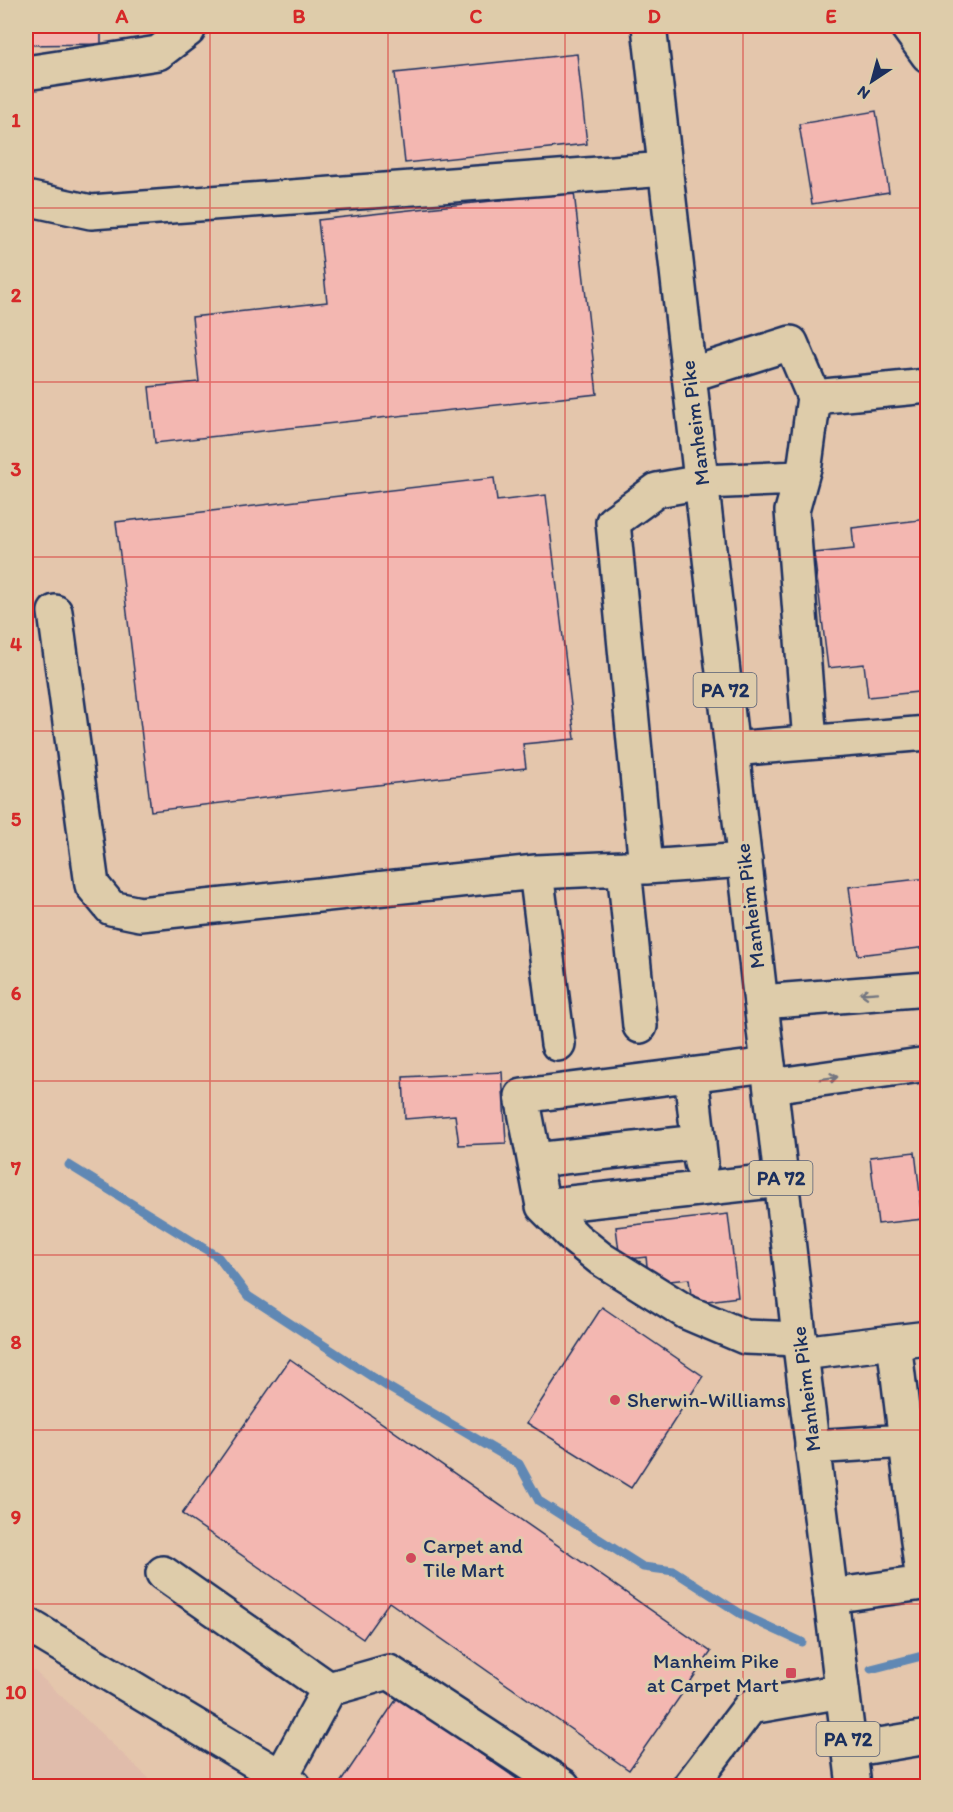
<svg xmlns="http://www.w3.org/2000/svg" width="953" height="1812" viewBox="0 0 953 1812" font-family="Itim,sans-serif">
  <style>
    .built { fill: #e0bcab }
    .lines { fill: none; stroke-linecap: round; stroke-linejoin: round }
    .stream { stroke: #6188b4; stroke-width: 9 }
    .building { fill: #f3b7b1; stroke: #1b2f5e; stroke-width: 1.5 }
    .minor-casing { stroke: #1b2f5e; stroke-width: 38 }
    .major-casing { stroke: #1b2f5e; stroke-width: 38 }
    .minor { stroke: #deccaa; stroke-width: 33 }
    .major { stroke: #deccaa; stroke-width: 33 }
    .rail-casing { stroke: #1b2f5e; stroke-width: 7 }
    .rail { stroke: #deccaa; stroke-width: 4.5; stroke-dasharray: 14; stroke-linecap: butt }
    .oneway { stroke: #737680 }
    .grid { fill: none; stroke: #d62828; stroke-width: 1.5; stroke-opacity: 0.55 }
    .poi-dot { fill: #d1495b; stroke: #deccaa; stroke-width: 2 }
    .labels { text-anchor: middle; stroke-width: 6; stroke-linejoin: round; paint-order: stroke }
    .shield { fill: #deccaa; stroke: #565e75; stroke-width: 1.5 }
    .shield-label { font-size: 20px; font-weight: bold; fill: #1b2f5e }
    .street-label { font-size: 21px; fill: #1b2f5e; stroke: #deccaa }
    .poi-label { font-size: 21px; fill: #1b2f5e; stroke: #deccaa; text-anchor: start }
    .neatline { fill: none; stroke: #d62828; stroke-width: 2 }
    .grid-label { font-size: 20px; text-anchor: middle; font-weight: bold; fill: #d62828 }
  </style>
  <rect width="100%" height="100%" fill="#e4c6ac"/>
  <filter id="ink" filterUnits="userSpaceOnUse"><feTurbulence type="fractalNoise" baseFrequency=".0167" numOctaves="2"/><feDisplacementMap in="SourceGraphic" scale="12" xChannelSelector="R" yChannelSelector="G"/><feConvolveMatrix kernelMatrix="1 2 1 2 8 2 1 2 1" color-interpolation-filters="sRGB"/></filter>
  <g filter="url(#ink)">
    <!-- built -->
    <path class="built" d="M 26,1663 L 157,1786 L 26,1786 Z"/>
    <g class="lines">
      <!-- stream -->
      <path class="stream" d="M 69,1165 L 218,1257 L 248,1296 L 388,1387 L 519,1464 L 539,1501 L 643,1567 L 674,1571 L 741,1614 L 802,1642
        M 871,1669 L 922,1656"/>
    </g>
    <!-- building -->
    <path class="building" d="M 26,26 L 101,26 L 101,44 L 26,45 Z
      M 577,54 L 587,144 L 405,163 L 395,73 Z
      M 876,111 L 889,192 L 812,204 L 799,124 Z
      M 574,192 L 597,394 L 155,443 L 149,387 L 199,382 L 192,317 L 327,302 L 318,220 Z
      M 494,478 L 497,501 L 546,495 L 575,739 L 523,744 L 526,768 L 151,811 L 116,522 Z
      M 928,519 L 928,691 L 868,697 L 864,664 L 828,668 L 814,553 L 854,549 L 852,528 Z
      M 928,878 L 928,947 L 858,955 L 849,887 Z
      M 502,1072 L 506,1143 L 459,1145 L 455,1115 L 405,1119 L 403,1077 Z
      M 915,1152 L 923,1219 L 878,1224 L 870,1157 Z
      M 728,1214 L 738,1297 L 692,1303 L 689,1279 L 649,1283 L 646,1257 L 620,1260 L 616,1227 Z
      M 602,1307 L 703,1376 L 631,1488 L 527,1423 Z
      M 290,1359 L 711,1652 L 629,1770 L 389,1602 L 363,1639 L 182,1514 Z
      M 398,1697 L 517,1779 L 512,1786 L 338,1786 Z"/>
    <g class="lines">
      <!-- minor casing -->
      <g class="minor-casing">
        <path id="minor" d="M 907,26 L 928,55
          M 26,73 L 158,53 L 188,30 L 188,26
          M 26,198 L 91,212 L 666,169
          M 689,375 L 791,343 L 814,397 L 805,464 L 792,511 L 810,742
          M 814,397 L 928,386
          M 55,612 L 92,885 L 111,908 L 140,914 L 536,872
          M 732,749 L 928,733
          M 745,860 L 646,867 L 613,522 L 657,490 L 702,482 L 801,478
          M 761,1002 L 928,989
          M 640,1026 L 624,868 L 644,867
          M 558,1044 L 536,872 L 624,868
          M 768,1065 L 522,1096 L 543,1206 L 782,1180
          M 691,1075 L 701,1163
          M 771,1086 L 928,1064
          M 535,1160 L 699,1142
          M 543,1206 L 575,1238 L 601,1259 L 686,1312 L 745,1337 L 800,1339
          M 801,1353 L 928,1338
          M 812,1447 L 906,1441
          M 163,1573 L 329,1689 L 389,1672 L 563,1786
          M 831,1596 L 923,1583 L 894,1342
          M 26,1624 L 281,1777
          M 849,1750 L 928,1737
          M 294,1786 L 281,1777 L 329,1689
          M 690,1786 L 750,1707 L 842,1691"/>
      </g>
      <!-- major casing -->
      <g class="major-casing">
        <path id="major" d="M 649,26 L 801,1353 L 854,1786"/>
      </g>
      <!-- minor -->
      <use href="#minor" class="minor"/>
      <!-- major -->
      <use href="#major" class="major"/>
      <!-- rail casing -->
      <g class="rail-casing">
        <path id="rail" d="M 26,1378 L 28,1398 L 26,1452"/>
      </g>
      <!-- rail -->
      <use href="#rail" class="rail"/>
    </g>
    <!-- one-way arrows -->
    <defs><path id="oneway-shaft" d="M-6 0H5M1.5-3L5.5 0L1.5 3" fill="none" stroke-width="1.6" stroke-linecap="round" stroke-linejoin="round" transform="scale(1.5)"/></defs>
    <g class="oneway">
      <use href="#oneway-shaft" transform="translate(869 993) rotate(176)"/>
      <use href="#oneway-shaft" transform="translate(829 1078) rotate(-8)"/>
    </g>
  </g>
  <!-- grid -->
  <path class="grid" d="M 210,26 L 210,1786M 388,26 L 388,1786M 565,26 L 565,1786M 743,26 L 743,1786M 26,208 L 928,208M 26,382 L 928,382M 26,557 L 928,557M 26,731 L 928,731M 26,906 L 928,906M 26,1081 L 928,1081M 26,1255 L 928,1255M 26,1430 L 928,1430M 26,1604 L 928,1604"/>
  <!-- markers -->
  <g class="poi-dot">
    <circle cx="615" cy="1400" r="6"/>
    <circle cx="411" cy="1558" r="6"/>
    <rect x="785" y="1667" width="12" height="12" rx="3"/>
  </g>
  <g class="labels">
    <!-- shield labels -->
    <g class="shield">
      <rect x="693.5" y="673" width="63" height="34" rx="4.5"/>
      <rect x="749.5" y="1161" width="63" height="34" rx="4.5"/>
      <rect x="816.5" y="1722" width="63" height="34" rx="4.5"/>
    </g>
    <g class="shield-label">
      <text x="725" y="697">PA 72</text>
      <text x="781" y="1185">PA 72</text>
      <text x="848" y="1746">PA 72</text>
    </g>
    <!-- street labels -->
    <g class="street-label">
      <text transform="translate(695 423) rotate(-97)" y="7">Manheim Pike</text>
      <text transform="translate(750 906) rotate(-97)" y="7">Manheim Pike</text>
      <text transform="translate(806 1389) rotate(-97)" y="7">Manheim Pike</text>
    </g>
    <!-- poi labels -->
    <g class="poi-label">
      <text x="627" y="1407">Sherwin-Williams</text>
      <text x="423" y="1553">Carpet and<tspan x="423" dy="24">Tile Mart</tspan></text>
      <text x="779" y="1668" text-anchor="end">Manheim Pike<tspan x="779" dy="24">at Carpet Mart</tspan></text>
    </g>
  </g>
  <!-- margin -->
  <rect width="953" height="1812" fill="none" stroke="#deccaa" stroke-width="66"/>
  <!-- north arrow -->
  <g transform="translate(872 81) rotate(216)" stroke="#deccaa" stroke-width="4.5" paint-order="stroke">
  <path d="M0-4.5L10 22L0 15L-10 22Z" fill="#1b2f5e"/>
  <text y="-9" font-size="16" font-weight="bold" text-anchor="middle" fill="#1b2f5e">N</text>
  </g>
  <rect x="33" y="33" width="887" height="1746" class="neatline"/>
  <g class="grid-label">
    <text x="122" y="23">A</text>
    <text x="299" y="23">B</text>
    <text x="476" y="23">C</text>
    <text x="654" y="23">D</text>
    <text x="831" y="23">E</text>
    <text x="16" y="127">1</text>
    <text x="16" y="302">2</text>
    <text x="16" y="476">3</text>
    <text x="16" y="651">4</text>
    <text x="16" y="826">5</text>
    <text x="16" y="1000">6</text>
    <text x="16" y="1175">7</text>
    <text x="16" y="1349">8</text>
    <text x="16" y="1524">9</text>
    <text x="16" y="1699">10</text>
  </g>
</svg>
